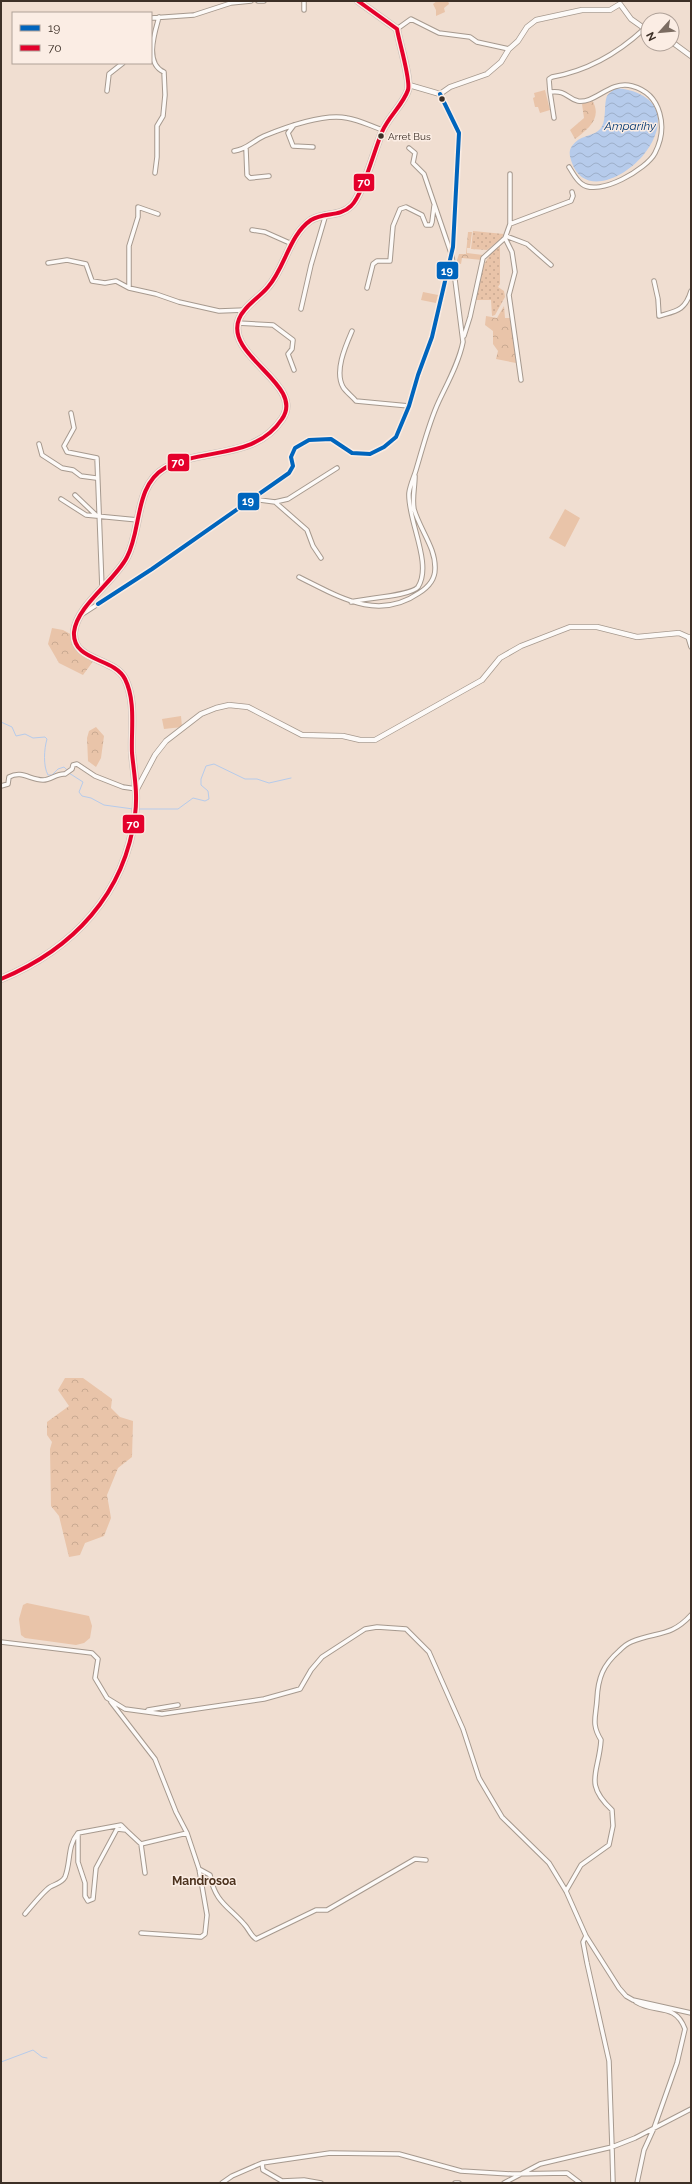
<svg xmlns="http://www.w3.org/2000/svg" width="692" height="2184" viewBox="0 0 692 2184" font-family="Raleway,sans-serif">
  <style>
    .green { fill: url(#green-dots) }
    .forest { fill: url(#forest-crowns) }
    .pitch { fill: #e9c4a9 }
    .water { fill: url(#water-waves) }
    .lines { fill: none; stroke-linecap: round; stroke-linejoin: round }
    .stream { stroke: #b6cbeb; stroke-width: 1 }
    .minor-casing { stroke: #a6998e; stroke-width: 5.5 }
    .tertiary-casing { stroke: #a6998e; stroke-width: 6 }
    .primary-casing { stroke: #c7beb7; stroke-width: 8 }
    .minor { stroke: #fdfaf8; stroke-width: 3.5 }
    .tertiary { stroke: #fdfaf8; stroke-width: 4.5 }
    .primary { stroke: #f6eded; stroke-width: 5.5 }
    .bus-1-casing { stroke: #fbede4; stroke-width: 7 }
    .bus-2-casing { stroke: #fbede4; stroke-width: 7 }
    .bus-1 { stroke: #0065bd; stroke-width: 4 }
    .bus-2 { stroke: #e4002b; stroke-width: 4 }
    .bus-dot { fill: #3c2f26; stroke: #fbede4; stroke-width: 1.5 }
    .labels { text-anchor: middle; stroke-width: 3; stroke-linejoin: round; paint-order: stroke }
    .bus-label { font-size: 10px; fill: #3c2f26; stroke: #fbede4; text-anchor: start }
    .water-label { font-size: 12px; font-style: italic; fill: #023772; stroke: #fbede4 }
    .neighbourhood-label { font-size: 12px; font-weight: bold; fill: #4c321e; stroke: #fbede4 }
    .line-badge { stroke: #fbede4; stroke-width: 1.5 }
    .badge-label { font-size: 11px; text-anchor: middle; font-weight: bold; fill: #fff }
  </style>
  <defs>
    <pattern id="green-dots" width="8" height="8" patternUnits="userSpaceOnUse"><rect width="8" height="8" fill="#e9c4a9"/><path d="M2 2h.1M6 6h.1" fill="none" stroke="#c9a991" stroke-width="1.8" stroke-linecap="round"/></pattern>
    <pattern id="forest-crowns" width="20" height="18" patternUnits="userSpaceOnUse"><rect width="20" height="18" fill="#e9c4a9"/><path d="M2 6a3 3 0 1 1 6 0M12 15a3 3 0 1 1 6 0" fill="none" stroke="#c9a991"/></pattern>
    <pattern id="water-waves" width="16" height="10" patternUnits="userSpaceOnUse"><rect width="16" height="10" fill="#b6cbeb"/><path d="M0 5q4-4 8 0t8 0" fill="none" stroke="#9dafc9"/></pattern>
  </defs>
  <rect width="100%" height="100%" fill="#f0ded1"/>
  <!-- green -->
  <path class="green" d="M 473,231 L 504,234 L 502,238 L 487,250 L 471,249 Z
    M 500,246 L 500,284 L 498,287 L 504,291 L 505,297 L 495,315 L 492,316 L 491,300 L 475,300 C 479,279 481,259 500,246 Z"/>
  <!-- forest -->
  <path class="forest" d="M 589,100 L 592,100 C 603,118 588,129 575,139 L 570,130 L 584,118 L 582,104 Z
    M 468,232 L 472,232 L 470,248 L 467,248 L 467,253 L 483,255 L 482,260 L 462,258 L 461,264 L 456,263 L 459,254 L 466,254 Z
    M 504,306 L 505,318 L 511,318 L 516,363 L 496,359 L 498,351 L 493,344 L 493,331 L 485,325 L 486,316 L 497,318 Z
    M 52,628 L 63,630 L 74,636 L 76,642 L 94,660 L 83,675 L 59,663 L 48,644 Z
    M 96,727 L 104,736 L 101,758 L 96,767 L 88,761 L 87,738 L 89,731 Z
    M 65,1378 L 83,1378 L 112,1399 L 111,1408 L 120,1417 L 133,1421 L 132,1457 L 118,1468 L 107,1495 L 111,1518 L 104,1536 L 85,1543 L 80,1555 L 69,1557 L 59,1516 L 51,1506 L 50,1449 L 52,1442 L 47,1435 L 47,1422 L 69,1406 L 58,1390 Z"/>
  <!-- pitch -->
  <path class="pitch" d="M 437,1 L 448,1 L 449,4 L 444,8 L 445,12 L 436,16 L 436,10 L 433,4 Z
    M 545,90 L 550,110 L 540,113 L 538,107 L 535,107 L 533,98 L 535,97 L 534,93 Z
    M 423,292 L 438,295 L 436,303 L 421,300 Z
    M 565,509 L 580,518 L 565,547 L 549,538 Z
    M 181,716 L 182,727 L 164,729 L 162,719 Z
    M 27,1603 L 89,1616 L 92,1626 L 90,1638 L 84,1643 L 76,1645 L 25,1638 L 21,1635 L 19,1619 L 23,1605 Z"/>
  <!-- water -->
  <path class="water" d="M 616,88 C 631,89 653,96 657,113 C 667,155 589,211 572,163 C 570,157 568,151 572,146 C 580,135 590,137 598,131 C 608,124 603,106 607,96 C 609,93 613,90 616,88 Z"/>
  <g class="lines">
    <!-- stream -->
    <path class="stream" d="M 1,722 L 12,727 L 16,736 L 25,734 L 33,738 L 45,737 L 47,739 C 44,749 43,766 48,775 L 52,775 L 58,769 L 64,767 L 67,770
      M 69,773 L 83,782 L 79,792 L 82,796 L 91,798 L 104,805 L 133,809
      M 138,809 L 178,809 L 193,798 L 205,801 L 209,799 L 208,791 L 201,785 L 201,779 L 206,766 L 214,764 L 245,779 L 257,779 L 269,783 L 291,778
      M 1,2062 L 33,2050 L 42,2057 L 47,2058"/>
    <!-- minor casing -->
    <g class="minor-casing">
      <path id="minor" d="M 258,1 L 264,1
        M 304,10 L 304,1
        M 151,18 L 194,15 L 231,3 L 251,1
        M 397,29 L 411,19 L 439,33 L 470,37 L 477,42 L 509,49
        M 107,91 L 109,74 L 123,63
        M 550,92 L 554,118
        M 294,125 L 288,133 L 293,146 L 313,147
        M 246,149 L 247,175 L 250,178 L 269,176
        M 234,151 C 248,149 251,142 264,136 C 286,127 323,113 347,118 C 359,120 371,126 383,130
        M 569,167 C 573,173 576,180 582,184 C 599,197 647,169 655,153 C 668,128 662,94 632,86 C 610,80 595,104 578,101 C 566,98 567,90 550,92 L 549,79 L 552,77 C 587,71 618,53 644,29
        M 155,173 L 157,157 L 157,126 L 163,116 L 165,95 L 164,72 C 144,63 155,32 159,17
        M 510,224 L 571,201 L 573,196 L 572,192
        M 252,230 L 265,232 L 292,244
        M 506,236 L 527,244 L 551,265
        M 505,238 L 512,252 L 515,272 L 509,295 L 521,380
        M 48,263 L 67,260 L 86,264 L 92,281 L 105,283 L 116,281 L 129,288 L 156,294 L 179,302 L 219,311 L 245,310
        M 654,281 L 658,299 L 659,316 C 676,311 685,311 691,291
        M 129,288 L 129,246 L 138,217 L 138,207 L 158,214
        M 367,288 L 373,264 L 377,261 L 390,261 L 393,226 L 400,209 L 406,207 L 422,215 L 426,225 L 431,225 L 432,222 L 434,206
        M 301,309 L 311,265 L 326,214
        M 237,323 L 273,325 L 293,340 L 292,349 L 288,354 L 294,370
        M 352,331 C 346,345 334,371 343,387 C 346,392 352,396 356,401 L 409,406
        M 464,336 L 470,317 L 483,258 L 505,238 L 510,224 L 510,174
        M 71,413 L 74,428 L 64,446 L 67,452 L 97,458 L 102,588
        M 39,444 L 42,455 L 62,468 L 73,470 L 81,476 L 96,478
        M 75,495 L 97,516
        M 61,499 L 86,515 L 138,520
        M 252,499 L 275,502 L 288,499 L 337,468
        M 275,502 L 307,530 L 313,546 L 321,558
        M 299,577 C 338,596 377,622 419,593 C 427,588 435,580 435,569 C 436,548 420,530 414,509 C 412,498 415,487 415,476
        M 351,602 C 365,598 411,596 418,587 C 433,564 407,519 409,493 C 410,485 414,477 416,470 C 423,447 429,422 439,401 C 448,382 459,362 463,342 L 452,256 L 424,174 L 413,163 L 415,153 L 409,148
        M 81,615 L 152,569 L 289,473 L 293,466 L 291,457 L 295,448 L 309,440 L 331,439 L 352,453 L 370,454 L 384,447 L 396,437 L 409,406 L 418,375 L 432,337 L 453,247 L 459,133 L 440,94
        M 688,637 L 691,647
        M 1,786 L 8,784 L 9,777 C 22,770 30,780 43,780 C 51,780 57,773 65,774 L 72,769 L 73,765 L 77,764 L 95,776 L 123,787 L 137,789
        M 1,1642 L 92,1653 L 98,1659 L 95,1678 L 107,1698 L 125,1709 L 162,1714 L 264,1699 L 300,1689 L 311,1670 L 322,1657 L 365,1629 L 377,1627 L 406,1629 L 429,1652 L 463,1729 L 479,1778 L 502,1817 L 549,1863 L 566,1891 L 586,1936 L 619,1988 L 626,1996 L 633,2000 L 691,2013
        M 111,1702 L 155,1759 L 176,1812 L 187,1833 L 199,1869 L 207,1915 L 205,1934 L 201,1937 L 141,1933
        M 148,1710 L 178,1705
        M 78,1833 L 121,1825 L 126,1830
        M 141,1844 L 145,1873
        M 199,1869 L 210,1875 C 215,1902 228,1906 244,1924 C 249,1929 250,1935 256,1939 L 316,1910 L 327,1910 L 415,1859 L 426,1860
        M 566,1891 L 581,1865 L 609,1845 L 613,1826 L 612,1810 C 583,1783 599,1773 601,1740 C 591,1724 596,1717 597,1699 C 598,1678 603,1665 619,1651 C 622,1648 626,1644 631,1642 C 656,1631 670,1638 691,1615
        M 25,1914 C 30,1908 44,1891 50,1887 C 55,1884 62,1883 65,1877 C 71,1862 67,1846 78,1833 L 78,1862 L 85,1883 L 85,1896 L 88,1901 L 93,1899 L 96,1868 L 117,1829 L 126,1830 L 141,1844 L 187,1833
        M 636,2002 C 655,2014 675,2002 685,2029 L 677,2063 L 654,2128 L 644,2150 L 637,2183
        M 222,2183 L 232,2176 L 262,2163
        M 321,2183 L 304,2180 L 282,2181 L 263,2170 L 262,2163 L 330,2153 L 399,2154 L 461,2171 L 512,2174 L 567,2173 L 580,2183
        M 455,2183 L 459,2183
        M 504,2183 L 540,2164 L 612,2147 L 609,2061 L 587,1963 L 583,1942 L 586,1936
        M 613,2183 L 612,2147 L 635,2138 L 691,2109"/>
    </g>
    <!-- tertiary casing -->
    <g class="tertiary-casing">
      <path id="tertiary" d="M 672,42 L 691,56
        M 409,85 L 440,94 L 450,87 L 487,74 L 501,62 L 509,49 L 518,41 L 527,27 L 536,20 L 582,10 L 610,10 L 620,4 L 631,19 L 648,31
        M 137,789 L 155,755 L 166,741 L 201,714 L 216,708 L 229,705 L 248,707 L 302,735 L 343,736 L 360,740 L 375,740 L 482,680 L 500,658 L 521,646 L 570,627 L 597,627 L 637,637 L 679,633 L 688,637 L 691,637"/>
    </g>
    <!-- primary casing -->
    <g class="primary-casing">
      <path id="primary" d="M 1,979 C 73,949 125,894 135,815 C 138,793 134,774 132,753 C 131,729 136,701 125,679 C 114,657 72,662 74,632 C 77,605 115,581 127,557 C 142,529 134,486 165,468 C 203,447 255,460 282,419 C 306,385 224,356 239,319 C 244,306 259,298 268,287 C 285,268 289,235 311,220 C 324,212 340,217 351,206 C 362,197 375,148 382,132 C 388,117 403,105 408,90 C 411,80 399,42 397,29 L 358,1"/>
    </g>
    <!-- minor -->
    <use href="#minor" class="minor"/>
    <!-- tertiary -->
    <use href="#tertiary" class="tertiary"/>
    <!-- primary -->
    <use href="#primary" class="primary"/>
    <!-- bus-1 casing -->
    <g class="bus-1-casing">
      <path id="bus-1" d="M 98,604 L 152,569 L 289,473 L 293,466 L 291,457 L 295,448 L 309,440 L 331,439 L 352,453 L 370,454 L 384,447 L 396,437 L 409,406 L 418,375 L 432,337 L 453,247 L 459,133 L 440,94"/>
    </g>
    <!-- bus-2 casing -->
    <g class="bus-2-casing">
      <path id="bus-2" d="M 1,979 C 73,949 125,894 135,815 C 138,793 134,774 132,753 C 131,729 136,701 125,679 C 114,657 72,662 74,632 C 77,605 115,581 127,557 C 142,529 134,486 165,468 C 203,447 255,460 282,419 C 306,385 224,356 239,319 C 244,306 259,298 268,287 C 285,268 289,235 311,220 C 324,212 340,217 351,206 C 362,197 375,148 382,132 C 388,117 403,105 408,90 C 411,80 399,42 397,29 L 358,1"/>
    </g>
    <!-- bus-1 -->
    <use href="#bus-1" class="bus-1"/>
    <!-- bus-2 -->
    <use href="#bus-2" class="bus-2"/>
  </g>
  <!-- markers -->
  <g class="bus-dot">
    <circle cx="442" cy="99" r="3.5"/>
    <circle cx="381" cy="136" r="3.5"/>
  </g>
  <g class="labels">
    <!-- bus labels -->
    <g class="bus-label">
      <text x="388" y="140">Arret Bus</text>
    </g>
    <!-- water labels -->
    <g class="water-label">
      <text x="630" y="130">Amparihy</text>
    </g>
    <!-- neighbourhood labels -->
    <g class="neighbourhood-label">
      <text x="204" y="1885">Mandrosoa</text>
    </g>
  </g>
  <g class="line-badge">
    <rect x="353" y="173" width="22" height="19" rx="4" fill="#e4002b"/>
    <rect x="436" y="261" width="23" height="19" rx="4" fill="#0065bd"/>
    <rect x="167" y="453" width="23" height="19" rx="4" fill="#e4002b"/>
    <rect x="237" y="492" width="23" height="19" rx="4" fill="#0065bd"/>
    <rect x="122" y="814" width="23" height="20" rx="4" fill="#e4002b"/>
  </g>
  <g class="badge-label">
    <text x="364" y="186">70</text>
    <text x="447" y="275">19</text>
    <text x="178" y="466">70</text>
    <text x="248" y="505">19</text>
    <text x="133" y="828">70</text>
  </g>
  <!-- border -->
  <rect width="692" height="2184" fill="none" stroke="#3c2f26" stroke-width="4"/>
  <!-- legend -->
  <rect x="12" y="12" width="140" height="52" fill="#fbede4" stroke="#afa198"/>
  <rect x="20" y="25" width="20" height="6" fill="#0065bd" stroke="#afa198"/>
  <text x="48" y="32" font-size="12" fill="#3c2f26">19</text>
  <rect x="20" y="45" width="20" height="6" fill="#e4002b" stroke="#afa198"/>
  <text x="48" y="52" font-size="12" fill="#3c2f26">70</text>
  <!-- north arrow -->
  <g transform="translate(660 32) rotate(243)"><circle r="19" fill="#fbede4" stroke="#afa198"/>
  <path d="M0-3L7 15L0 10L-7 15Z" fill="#7b6c62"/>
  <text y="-6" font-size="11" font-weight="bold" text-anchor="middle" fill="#3c2f26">N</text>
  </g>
</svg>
